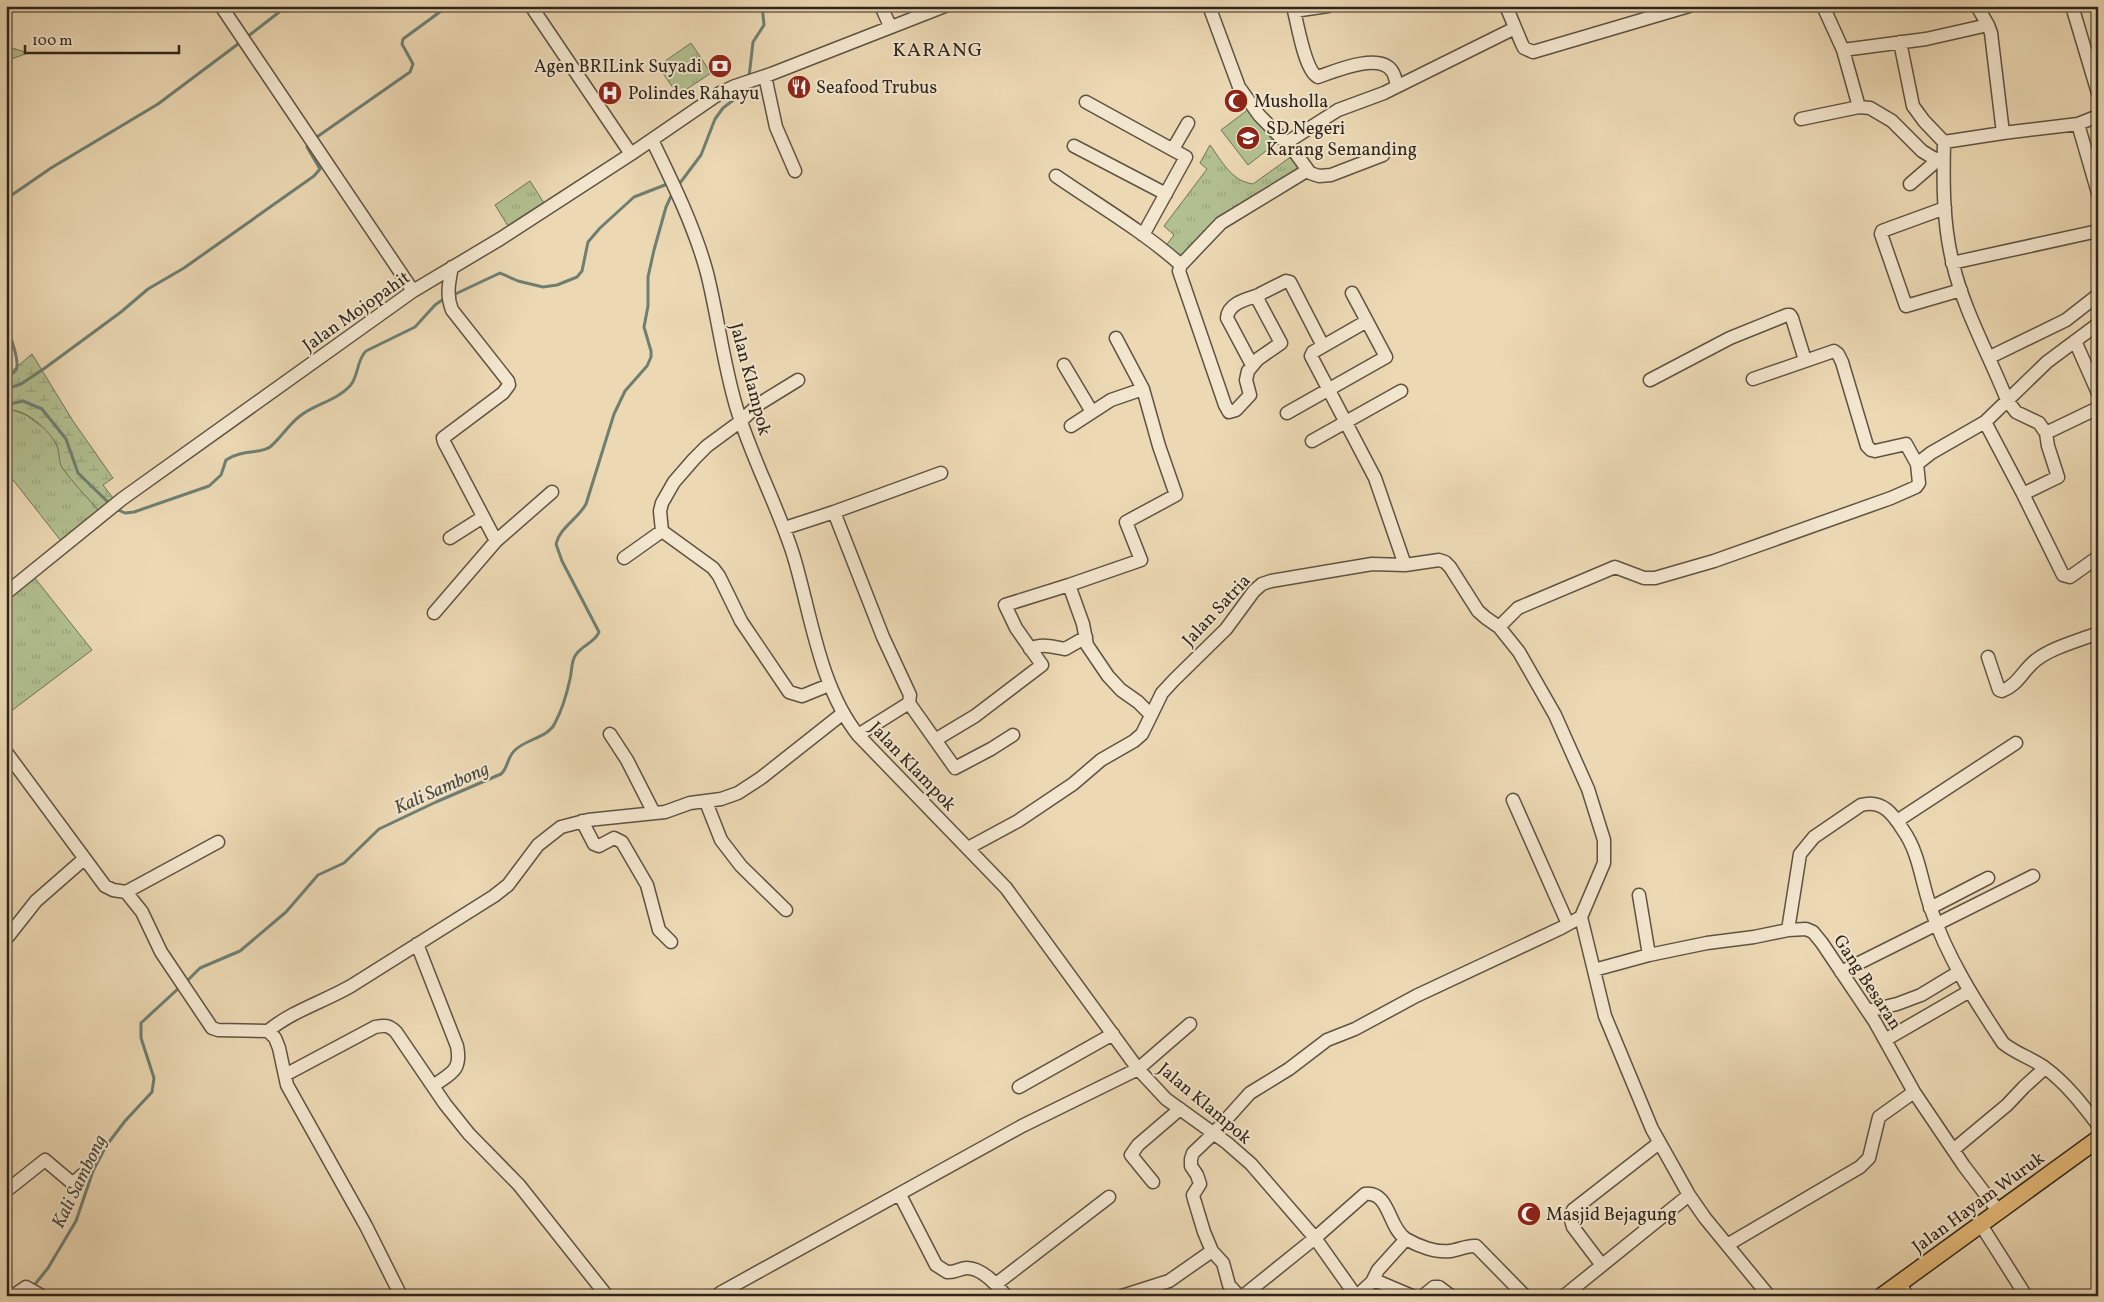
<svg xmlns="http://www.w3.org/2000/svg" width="2104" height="1302" viewBox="0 0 2104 1302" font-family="Vollkorn,serif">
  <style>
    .grass { fill: url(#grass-tufts); stroke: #707356 }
    .wetland { fill: url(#wetland-marsh); stroke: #707356 }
    .pitch { fill: #b2c091; stroke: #707356 }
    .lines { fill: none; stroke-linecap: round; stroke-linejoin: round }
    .stream { stroke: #6e7f72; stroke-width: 3 }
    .minor-casing { stroke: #5e5342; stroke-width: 15 }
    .major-casing { stroke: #2e261c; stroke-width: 19 }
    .minor { stroke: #f3e6ce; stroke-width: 12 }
    .major { stroke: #e6bc7a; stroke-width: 16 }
    .labels { text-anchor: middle; stroke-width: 4; stroke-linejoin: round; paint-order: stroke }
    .poi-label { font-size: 18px; fill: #2e261c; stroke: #f3e6ce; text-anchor: start }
    .street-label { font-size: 18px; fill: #2e261c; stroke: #f3e6ce }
    .water-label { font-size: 19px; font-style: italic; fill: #494b40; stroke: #f3e6ce }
    .quarter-label { font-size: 20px; letter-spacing: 1px; fill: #2e261c; stroke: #f3e6ce }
  </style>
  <defs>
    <pattern id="grass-tufts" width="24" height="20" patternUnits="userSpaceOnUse" patternTransform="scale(1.25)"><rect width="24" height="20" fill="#b2c091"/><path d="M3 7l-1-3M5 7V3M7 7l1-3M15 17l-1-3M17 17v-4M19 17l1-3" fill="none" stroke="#99a57c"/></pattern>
    <pattern id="wetland-marsh" width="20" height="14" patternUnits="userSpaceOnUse" patternTransform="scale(1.25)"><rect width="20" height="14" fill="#b2c091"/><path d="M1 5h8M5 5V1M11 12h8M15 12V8" fill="none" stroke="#99a57c"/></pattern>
  </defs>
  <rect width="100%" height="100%" fill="#ecd9b4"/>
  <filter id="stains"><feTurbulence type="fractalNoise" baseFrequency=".004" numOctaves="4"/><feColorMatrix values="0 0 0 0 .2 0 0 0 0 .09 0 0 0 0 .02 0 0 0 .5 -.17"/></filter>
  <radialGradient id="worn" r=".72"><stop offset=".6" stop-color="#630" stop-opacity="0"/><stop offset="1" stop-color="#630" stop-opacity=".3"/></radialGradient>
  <!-- grass -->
  <path class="grass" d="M 691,43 L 711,73 L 678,95 L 658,66 Z
    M 1210,145 C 1222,161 1231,181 1253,184 L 1292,156 L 1300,166 L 1299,169 L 1179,257 L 1165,247 L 1174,235 L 1164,226 L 1207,169 L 1200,163 Z
    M 530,181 L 544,203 L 508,226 L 495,205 Z
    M 10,409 L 26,415 L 48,431 L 57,445 L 63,468 L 98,510 L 61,541 L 6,471 L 6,411 Z
    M 34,577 L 92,650 L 6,715 L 6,600 Z"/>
  <!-- wetland -->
  <path class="wetland" d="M 6,46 L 28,53 L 6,61 Z
    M 32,354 L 73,421 L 113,478 L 103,485 L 113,498 L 98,510 C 87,497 73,483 63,469 C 58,462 60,453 57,446 C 51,432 23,405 6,411 L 6,376 Z"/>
  <!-- pitch -->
  <path class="pitch" d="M 1249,109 L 1275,144 L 1248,165 L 1221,130 Z"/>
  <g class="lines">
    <!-- stream -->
    <path class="stream" d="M 247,37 L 287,6
      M 749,77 L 753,42 L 764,25 L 762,6
      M 314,139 L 410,72 L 413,64 L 402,44 L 403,39 L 448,6
      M 677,187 L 701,155 L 715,119 L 723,108 L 740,95 L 748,85
      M 6,199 L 51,168 L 158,104 L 242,41
      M 451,296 L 500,273 L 518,281 L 543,287 L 557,285 L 577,277 L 582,271 L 588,242 L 600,228 L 634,197 L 670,183
      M 6,329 C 11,335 20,363 16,370 C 14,373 9,376 6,378
      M 6,389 L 21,384 L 45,368 L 121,312 L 148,289 L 184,268 L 314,176 L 320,169 L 307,147 L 309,142
      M 6,405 L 23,401 L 42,409 L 66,439 L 78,473 L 111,505
      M 116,509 L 125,513 L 134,512 L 209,486 L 221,475 L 226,460 C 242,449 261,454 270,447 C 281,438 288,425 300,416 C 315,404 336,401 350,386 C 359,376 356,361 366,351 L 415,327 L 435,305 L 445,298
      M 186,982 L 200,968 L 240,951 L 286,912 L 318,875 L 344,863 L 379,829 L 436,802 L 501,774 C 508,768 507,758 514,751 C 525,739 548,738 555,723 C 562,710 567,693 570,679 C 572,671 571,663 575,656 C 581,645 595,643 599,632 L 562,561 L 556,544 C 560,527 578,519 586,504 L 614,414 L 625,391 L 647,366 L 651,357 L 651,351 L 644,327 L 648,306 L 648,277 L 654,250 L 666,207 L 673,192
      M 32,1288 L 48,1268 L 76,1221 L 93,1171 L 106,1146 L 125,1121 L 152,1092 L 154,1078 L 141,1038 L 141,1023 L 181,986"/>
    <!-- minor casing -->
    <g class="minor-casing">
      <path id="minor" d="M 221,6 L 413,291
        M 531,6 L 631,154
        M 881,6 L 890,26
        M 1209,6 L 1239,87 L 1259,115 L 1294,151 L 1310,173 L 1319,176 L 1331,175 L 1383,155
        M 1294,6 L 1294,11 L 1328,6
        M 1506,6 L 1522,44 L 1524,48 L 1533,52 L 1689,6
        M 1823,6 L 1843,50 L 1859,107
        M 1977,6 L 1988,25
        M 2072,6 L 2098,93
        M 1294,11 C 1298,26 1305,71 1318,77 C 1335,71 1379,52 1392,71 C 1395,75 1396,82 1397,86
        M 1900,42 L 1913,106 L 1924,121 L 1944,142
        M 1843,50 L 1926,39 L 1988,25 L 1991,33 L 2003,133
        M 765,76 L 776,127 L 795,171
        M 1086,102 L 1186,157 L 1143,235
        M 1801,119 L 1859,107 L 1870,108 L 1892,121 L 1922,151 L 1943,164
        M 2078,124 L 2098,116
        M 652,140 C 672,181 695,228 707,273 C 718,317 723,362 736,406 C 751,457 777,504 793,554 C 811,613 819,686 858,735 L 1006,888 L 1138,1069 L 1166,1099 L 1227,1143 L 1251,1164 L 1315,1238 L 1356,1296
        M 1286,143 L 1338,110 L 1384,93 L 1515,28
        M 1074,146 L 1166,194
        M 1173,149 L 1188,123
        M 1308,170 L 1221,223 L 1181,265 L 1179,271 L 1225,405 L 1229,412 L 1236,410 L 1250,395 L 1246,380 L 1248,371 L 1258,359 L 1281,343 L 1258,300 L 1260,294 L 1286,281 L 1290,282 L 1323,346
        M 1056,176 C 1098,205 1143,231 1181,265
        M 1910,184 L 1932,165 L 1934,158
        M 1945,208 L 1882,231 L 1881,234 L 1906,306 L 1961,290
        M 1952,263 L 2098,231
        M 452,267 C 449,282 446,295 452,310 L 508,381 L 509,385 L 503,393 L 443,438 L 444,442 L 496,541
        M 1367,321 L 1313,352 L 1311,356 L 1375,478 L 1405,565
        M 1116,338 L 1143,389 L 1159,446 L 1176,495 L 1126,522 L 1141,560 L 1069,585 L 1083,624 L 1087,645 L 1108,676 L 1121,690 L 1138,702 L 1151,715
        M 2075,341 L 2098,393
        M 1990,357 L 2066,320 L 2098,295
        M 1064,365 L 1092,412
        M 1252,365 L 1227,318 C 1228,303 1247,299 1259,295
        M 1753,379 L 1834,351 L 1838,354 L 1842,362 L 1867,446 L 1871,450 L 1875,451 L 1906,444 L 1917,464
        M 1650,380 L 1730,338 L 1787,315 L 1790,315 L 1792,318 L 1805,360
        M 1287,413 L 1386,357 L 1352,293
        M 1985,422 L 2023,494 L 2058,477 L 2048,446 L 2046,433 L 2098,408
        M 1071,426 L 1111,400 L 1143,389
        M 2046,433 L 2039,423 L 2016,412 L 2007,400 C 1990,357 1963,308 1953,264 C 1943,225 1943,183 1944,142 L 2003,133 L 2078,124 L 2098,193
        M 1312,441 L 1401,391
        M 2023,494 L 2063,575 L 2070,577 L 2098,557
        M 834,512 L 941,473
        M 785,528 L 834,512 L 883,637 L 910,695 L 909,703 L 858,735
        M 662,531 L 713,568 L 719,576 L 741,621 L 789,692 L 802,696 L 829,685
        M 450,538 L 483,517
        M 624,558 L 662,531 L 660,511 L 662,503 L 674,482 L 694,459 L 707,446 L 741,421 L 759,404 L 798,380
        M 6,593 L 122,499 L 413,291 L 500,239 L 631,154 L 720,93 L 735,86 L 771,74 L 945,6
        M 434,613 L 496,541 L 552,492
        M 1499,627 L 1518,608 L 1615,567 L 1644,578 L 1655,578 L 1714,561 L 1891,498 L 1916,487 L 1919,483 L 1917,464 L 1931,453 L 1985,422 L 2047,362 L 2098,324
        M 1030,649 C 1042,643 1052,647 1065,649 L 1086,637
        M 1988,657 L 1999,690 L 2002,691 C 2018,685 2023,670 2036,660 C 2053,647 2078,641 2098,633
        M 909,703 L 955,768 L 991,749 L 1013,735
        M 610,734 L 627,760 L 654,813
        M 935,740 L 975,716 L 1042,665 L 1016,628 L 1005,605 L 1069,585
        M 6,752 L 105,886 L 113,890 L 126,892 L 142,912 L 161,952 L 212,1028 L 218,1030 L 268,1031 L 275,1038 L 279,1048 L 287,1085 L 366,1226 L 401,1296
        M 1513,800 L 1568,924
        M 706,802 L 721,840 L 741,866 L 786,910
        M 582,821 L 594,844 L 599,846 L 614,838 L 622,842 L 647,885 L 659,930 L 671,942
        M 1897,821 L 2016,743
        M 968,848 L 1018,821 L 1073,784 L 1101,760 L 1134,741 L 1142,734 L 1162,693 L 1174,680 L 1226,629 L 1254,591 L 1262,584 L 1271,581 L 1372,564 L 1405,565 L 1439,560 L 1445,562 L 1450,567 L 1478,611 L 1486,618 L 1499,627 L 1519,652 L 1555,715 L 1588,789 L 1604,840 L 1604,863 L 1581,917 L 1605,1016 L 1652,1129 L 1689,1195 L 1705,1218 L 1769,1296
        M 126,892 L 218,842
        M 1639,895 L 1649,955
        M 1930,908 L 1988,878
        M 1788,930 L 1800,854 L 1814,837 L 1861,805 C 1882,799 1893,814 1903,830 C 1920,854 1921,882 1931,909 C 1947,957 1975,1001 2003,1043 C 2015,1053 2031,1058 2044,1067 C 2066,1083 2082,1104 2098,1125
        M 6,939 L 36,901 L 84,859
        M 417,944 L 457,1046 C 462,1071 451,1073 433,1086
        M 1594,970 L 1649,955 L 1707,943 L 1754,937 L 1788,930 L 1806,929 L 1813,932 L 1822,943 L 1875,1022 L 1914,1092 L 1964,1166 L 1999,1212
        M 1841,972 L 2033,876
        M 1868,1011 L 1897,1004 L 1921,995 L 1959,972
        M 268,1031 C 292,1011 323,1002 351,986 L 494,896 L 508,885 L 538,845 L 561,827 L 588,820 L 665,812 L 690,803 L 721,799 L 738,793 L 761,778 L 842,714
        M 1885,1040 L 1968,992
        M 285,1075 L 375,1027 C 385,1025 389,1025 396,1032 L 445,1104 L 469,1134 L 519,1185 L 607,1296
        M 1019,1087 L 1113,1034
        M 1953,1150 L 2007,1105 L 2024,1087 L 2045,1068
        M 1153,1182 L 1131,1155 L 1138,1145 L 1180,1109
        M 6,1191 L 45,1160 L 71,1182 L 77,1180 L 82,1175
        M 900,1195 L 936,1265 L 947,1272 C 955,1273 960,1268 967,1268 C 982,1268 997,1285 1006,1296
        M 1981,1225 L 2026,1296
        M 1727,1245 L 1860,1167 L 1869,1158 L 1879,1117 L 1914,1092
        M 1601,1264 L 1573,1227 L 1571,1220 L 1573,1210 L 1659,1143
        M 1372,1282 L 1378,1270 L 1406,1239
        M 1900,1283 L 1907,1296
        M 996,1284 L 1109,1197
        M 720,1293 L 1022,1126 L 1138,1069 L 1190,1024
        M 13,1296 L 26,1287 L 42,1296
        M 1122,1296 L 1169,1281 L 1212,1251
        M 1239,1296 L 1229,1285 L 1223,1263 L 1212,1251 L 1204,1232 L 1194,1199 L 1193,1195 L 1200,1184 L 1197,1175 L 1191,1166 L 1191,1159 L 1193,1153 L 1214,1133 L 1250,1093 L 1289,1069 L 1327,1040 L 1355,1029 L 1416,996 L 1561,928 L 1581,917
        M 1243,1296 L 1315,1238 L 1365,1194 C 1390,1191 1388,1228 1406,1239 C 1418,1246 1436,1253 1450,1251 C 1459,1250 1467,1245 1476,1246 L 1525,1296
        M 1357,1296 L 1372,1282 L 1379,1282 L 1412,1296
        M 1423,1296 L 1434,1287 L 1439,1287 L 1451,1296
        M 1564,1296 L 1689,1195"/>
    </g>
    <!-- major casing -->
    <g class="major-casing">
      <path id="major" d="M 1882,1296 L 2098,1139"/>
    </g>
    <!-- minor -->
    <use href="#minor" class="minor"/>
    <!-- major -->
    <use href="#major" class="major"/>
  </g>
  <!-- icons -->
  <defs>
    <g id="bank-disc" transform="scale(1.25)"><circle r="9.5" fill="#8f2418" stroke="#f3e6ce"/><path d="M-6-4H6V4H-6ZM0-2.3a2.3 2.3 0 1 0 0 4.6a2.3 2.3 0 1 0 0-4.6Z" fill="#fff"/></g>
    <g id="restaurant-disc" transform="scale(1.25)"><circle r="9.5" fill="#8f2418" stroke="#f3e6ce"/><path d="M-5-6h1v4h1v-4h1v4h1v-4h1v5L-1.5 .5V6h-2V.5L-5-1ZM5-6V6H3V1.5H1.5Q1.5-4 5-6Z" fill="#fff"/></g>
    <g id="hospital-disc" transform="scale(1.25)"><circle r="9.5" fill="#8f2418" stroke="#f3e6ce"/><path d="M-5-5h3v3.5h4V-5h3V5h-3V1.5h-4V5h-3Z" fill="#fff"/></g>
    <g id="mosque-disc" transform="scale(1.25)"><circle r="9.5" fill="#8f2418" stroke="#f3e6ce"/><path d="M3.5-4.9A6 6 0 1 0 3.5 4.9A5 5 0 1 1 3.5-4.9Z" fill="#fff"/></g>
    <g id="school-disc" transform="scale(1.25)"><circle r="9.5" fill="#8f2418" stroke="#f3e6ce"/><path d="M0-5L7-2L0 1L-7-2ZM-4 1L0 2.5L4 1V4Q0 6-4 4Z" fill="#fff"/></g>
  </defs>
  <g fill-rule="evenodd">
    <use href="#bank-disc" x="720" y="66"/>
    <use href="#restaurant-disc" x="799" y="87"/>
    <use href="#hospital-disc" x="610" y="93"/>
    <use href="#mosque-disc" x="1236" y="101"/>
    <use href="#school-disc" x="1248" y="138"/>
    <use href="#mosque-disc" x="1529" y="1214"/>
  </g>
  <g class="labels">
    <!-- poi labels -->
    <g class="poi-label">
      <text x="702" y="72" text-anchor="end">Agen BRILink Suyadi</text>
      <text x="816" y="93">Seafood Trubus</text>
      <text x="628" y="99">Polindes Rahayu</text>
      <text x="1254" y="107">Musholla</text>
      <text x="1266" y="134">SD Negeri<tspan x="1266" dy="21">Karang Semanding</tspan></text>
      <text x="1546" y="1220">Masjid Bejagung</text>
    </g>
    <!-- street labels -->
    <g class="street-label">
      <text transform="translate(356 311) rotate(-35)" y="6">Jalan Mojopahit</text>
      <text transform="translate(751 379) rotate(75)" y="6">Jalan Klampok</text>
      <text transform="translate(1216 610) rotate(-47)" y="6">Jalan Satria</text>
      <text transform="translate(913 766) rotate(46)" y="6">Jalan Klampok</text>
      <text transform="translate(1868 982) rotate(57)" y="6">Gang Besaran</text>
      <text transform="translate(1205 1103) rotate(40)" y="6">Jalan Klampok</text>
      <text transform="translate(1978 1202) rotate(-36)" y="6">Jalan Hayam Wuruk</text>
    </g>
    <!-- water labels -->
    <g class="water-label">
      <text transform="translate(441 787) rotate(-24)" y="7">Kali Sambong</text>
      <text transform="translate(78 1181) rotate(-64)" y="7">Kali Sambong</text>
    </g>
    <!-- quarter labels -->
    <g class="quarter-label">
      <text x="938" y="56">KARANG</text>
    </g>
  </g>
  <!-- margin -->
  <rect width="2104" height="1302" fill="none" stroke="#ecd9b4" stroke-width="25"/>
  <rect x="8" y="8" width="2089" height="1287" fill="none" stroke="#2e261c" stroke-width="2.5"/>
  <rect x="12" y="12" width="2079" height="1277" fill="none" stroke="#2e261c"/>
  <!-- scale -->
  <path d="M25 45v8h154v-8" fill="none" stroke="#2e261c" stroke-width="2.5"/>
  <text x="32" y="45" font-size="15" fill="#2e261c" stroke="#f3e6ce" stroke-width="4" paint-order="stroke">100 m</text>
  <rect width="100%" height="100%" filter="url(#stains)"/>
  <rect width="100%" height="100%" fill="url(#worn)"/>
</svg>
